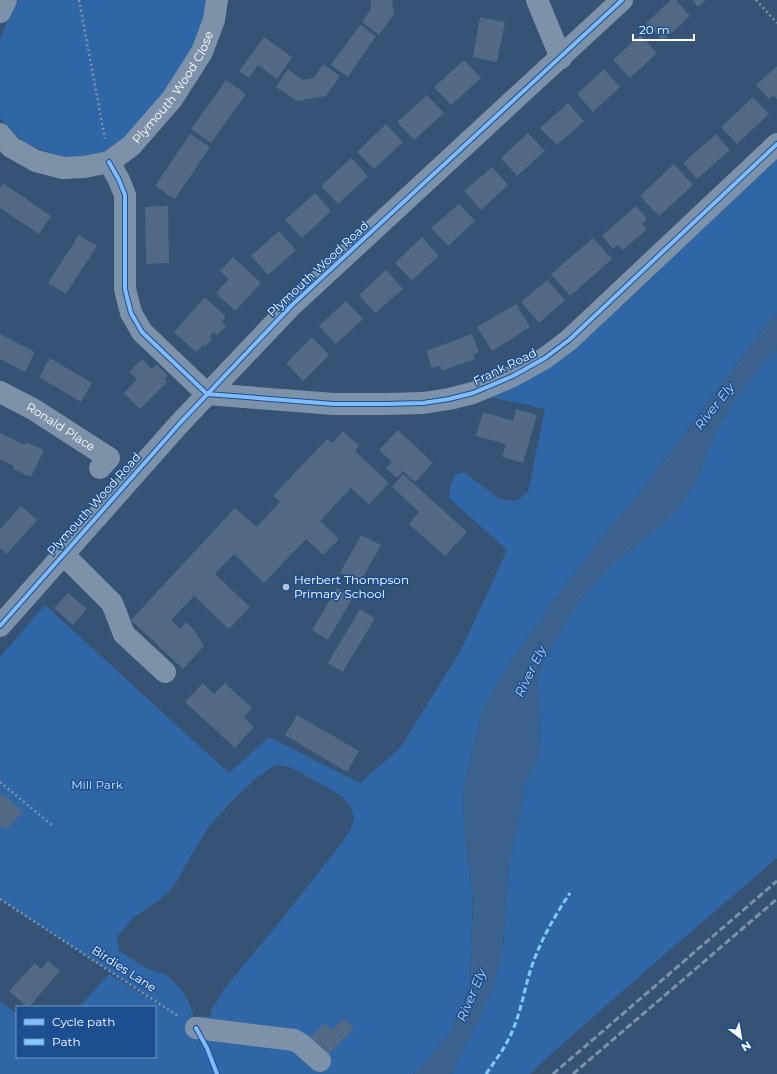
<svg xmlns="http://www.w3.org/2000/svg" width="777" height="1074" viewBox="0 0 777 1074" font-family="Montserrat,sans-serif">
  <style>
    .green { fill: #2f66a5; fill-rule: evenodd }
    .water { fill: #3b618d }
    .building { fill: #526984 }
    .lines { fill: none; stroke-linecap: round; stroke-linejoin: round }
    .path { stroke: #7d92a8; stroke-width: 2.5; stroke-dasharray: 2 3; stroke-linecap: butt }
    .minor { stroke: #7d92a8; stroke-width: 22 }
    .rail { stroke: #7e92a7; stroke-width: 3; stroke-dasharray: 7 3; stroke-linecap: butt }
    .quiet { stroke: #80caff; stroke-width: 3; stroke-dasharray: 6 3; stroke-linecap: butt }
    .cycleway-casing { stroke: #1b4f8f; stroke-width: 6 }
    .cycleway { stroke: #80bcff; stroke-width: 4 }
    .poi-dot { fill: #b9c2ce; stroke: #1b4f8f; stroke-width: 1.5 }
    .labels { text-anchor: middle; stroke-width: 3; stroke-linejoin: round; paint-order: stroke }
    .street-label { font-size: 12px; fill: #fff; stroke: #1b4f8f }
    .poi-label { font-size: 12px; fill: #fff; stroke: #1b4f8f; text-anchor: start }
    .park-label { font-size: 12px; fill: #cfe3fa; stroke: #1b4f8f }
    .water-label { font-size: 13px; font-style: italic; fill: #b5d3f5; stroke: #1b4f8f }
  </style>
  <rect width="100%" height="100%" fill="#365274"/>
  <!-- green -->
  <path class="green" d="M 19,0 L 211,0 L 200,45 L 129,138 L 99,156 L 63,159 L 24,142 L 0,118 L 0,40 L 10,13 Z
    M 777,144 L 777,313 L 764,327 L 640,493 L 613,524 L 549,607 L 502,675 L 467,856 L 473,892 L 470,987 L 449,1035 L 414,1074 L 0,1074 L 0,1003 L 2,1002 L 17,1014 L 17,1057 L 155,1057 L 155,1007 L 79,1007 L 109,974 L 168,1010 L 0,899 L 0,657 L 45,605 L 229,773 L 269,737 L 360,783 L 400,748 L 461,650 L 507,550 L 449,498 L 450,487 L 455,474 L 464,472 L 499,499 L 517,501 L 528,492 L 545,409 L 473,393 L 513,376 ZM 275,765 L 290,767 L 340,795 L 350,805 L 354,818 L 350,831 L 337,849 L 281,920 L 225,988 L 211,1010 L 211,1016 L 194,1017 L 189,1002 L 179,987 L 167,975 L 148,969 L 119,951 L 117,937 L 133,918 L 158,901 L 173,887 L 207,829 L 230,803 L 254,780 Z
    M 777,350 L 777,858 L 665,954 L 550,1055 L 530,1074 L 451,1074 L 475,1027 L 492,990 L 503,947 L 509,863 L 523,802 L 524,782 L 538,761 L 540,734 L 538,679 L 546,656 L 580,600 L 612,565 L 666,522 L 698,477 L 714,435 L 737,397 L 763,363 Z"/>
  <!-- water -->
  <path class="water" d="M 777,313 L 777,350 L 763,363 L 737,397 L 714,435 L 698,477 L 682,505 L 666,522 L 612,565 L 580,600 L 546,656 L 538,679 L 540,734 L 538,761 L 524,782 L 523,802 L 509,863 L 503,947 L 492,990 L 475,1027 L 451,1074 L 414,1074 L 449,1035 L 470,987 L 473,892 L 467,856 L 462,794 L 481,713 L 502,675 L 549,607 L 613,524 L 640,493 L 764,327 Z"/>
  <!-- building -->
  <path class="building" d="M 371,0 L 392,0 L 394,14 L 379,35 L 362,22 L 371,9 Z
    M 671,0 L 676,0 L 690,16 L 663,41 L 646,23 Z
    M 692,0 L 706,0 L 698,7 Z
    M 480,17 L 505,22 L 497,62 L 473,57 Z
    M 360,25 L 376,36 L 348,77 L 331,65 Z
    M 640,35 L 657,53 L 630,78 L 613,60 Z
    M 264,37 L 292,57 L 277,79 L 258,65 L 249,78 L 239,71 Z
    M 464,60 L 481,78 L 451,105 L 434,87 Z
    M 323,64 L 340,76 L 326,96 L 297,101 L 276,87 L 288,69 L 303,80 L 314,78 Z
    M 777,66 L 777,99 L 773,95 L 769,99 L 756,85 Z
    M 604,69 L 620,87 L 593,112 L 577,94 Z
    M 226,80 L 246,94 L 211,143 L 191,129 Z
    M 427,95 L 444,113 L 414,140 L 397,122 Z
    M 753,97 L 769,114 L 737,144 L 721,127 Z
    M 568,103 L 584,121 L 557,145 L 540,128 Z
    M 386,124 L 403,142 L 374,169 L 357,152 Z
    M 528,133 L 545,151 L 517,176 L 501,158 Z
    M 190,134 L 210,147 L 175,199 L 155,186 Z
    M 716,134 L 730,150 L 697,179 L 683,163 Z
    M 351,158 L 368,176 L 338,204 L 321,186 Z
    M 674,164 L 693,185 L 659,216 L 640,196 Z
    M 492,167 L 508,185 L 481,210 L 464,191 Z
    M 3,183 L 51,216 L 39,234 L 0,208 L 0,188 Z
    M 315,193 L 331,211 L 302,238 L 285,220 Z
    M 459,204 L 475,221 L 448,246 L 431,228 Z
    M 168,206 L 169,263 L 146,264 L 145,207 Z
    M 636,206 L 647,219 L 642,224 L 647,229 L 623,250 L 618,245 L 613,249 L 602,236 Z
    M 279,231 L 296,250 L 268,275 L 251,256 Z
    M 79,235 L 97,246 L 66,294 L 48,283 Z
    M 422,237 L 439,256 L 412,280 L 395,263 Z
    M 593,238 L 612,259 L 570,296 L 551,274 Z
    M 233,257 L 261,283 L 235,311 L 216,293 L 229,279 L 220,271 Z
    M 386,270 L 403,289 L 375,313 L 359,295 Z
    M 547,280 L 565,300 L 539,323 L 521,302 Z
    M 205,297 L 226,317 L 222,322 L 226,326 L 217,335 L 213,332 L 209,337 L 212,339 L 205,347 L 203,345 L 196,352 L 174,332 Z
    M 346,301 L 363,319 L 336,344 L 319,326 Z
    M 516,304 L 530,327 L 492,351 L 477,327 Z
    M 0,334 L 35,352 L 25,372 L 0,359 Z
    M 472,334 L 479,352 L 474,354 L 475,359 L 442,371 L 440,366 L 432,368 L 426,351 Z
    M 312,337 L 329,355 L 303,381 L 286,363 Z
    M 50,358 L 92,383 L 81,402 L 39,377 Z
    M 142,359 L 152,369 L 157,364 L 168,376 L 165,379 L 167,382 L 140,409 L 124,393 L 137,379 L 129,372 Z
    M 516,409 L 537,415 L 523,463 L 502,457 L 506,444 L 476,436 L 483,412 L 513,421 Z
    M 398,430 L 433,463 L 415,482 L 403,471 L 397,478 L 386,468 L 392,462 L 379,450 Z
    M 343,431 L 359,446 L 355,451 L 389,483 L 369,504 L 351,488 L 320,521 L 339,539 L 323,555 L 306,539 L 264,583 L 234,554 L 215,574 L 250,607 L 229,629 L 194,596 L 171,620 L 180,629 L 186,622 L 194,630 L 204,646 L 183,669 L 131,620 L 235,508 L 257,527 L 280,502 L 273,496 L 327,439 L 332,443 Z
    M 0,433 L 25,445 L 26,442 L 44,450 L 31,477 L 13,469 L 14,466 L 0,459 Z
    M 403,474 L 467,532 L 445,556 L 409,524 L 419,512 L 392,487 Z
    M 21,506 L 37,520 L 7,554 L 0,548 L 0,529 Z
    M 361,535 L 381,545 L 359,584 L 340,573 Z
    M 337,588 L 353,597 L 328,640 L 312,630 Z
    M 68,593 L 87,609 L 73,625 L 54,608 Z
    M 360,609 L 375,618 L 343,672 L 328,663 Z
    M 203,683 L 214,694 L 225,683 L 252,708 L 244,717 L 254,727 L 235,748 L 185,702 Z
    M 297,715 L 359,751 L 347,772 L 285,735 Z
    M 0,793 L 23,811 L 7,830 L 0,824 Z
    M 48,961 L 60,971 L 29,1007 L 27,1007 L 9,991 L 35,963 L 41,969 Z
    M 344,1018 L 354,1028 L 329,1054 L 311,1037 L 325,1023 L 332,1030 Z"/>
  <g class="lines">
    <!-- path -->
    <path class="path" d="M 79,0 L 105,139
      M 756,0 L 777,23
      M 0,782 L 53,826
      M 0,899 L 178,1016"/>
    <!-- minor -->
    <g class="minor">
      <path d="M 537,0 L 561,58"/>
      <path d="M 0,12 L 6,0"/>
      <path id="s1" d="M 0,134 L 11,147 L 36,161 L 63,168 L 84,167 L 109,162 L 131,146 L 172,99 L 202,52 L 214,20 L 217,0"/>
      <path d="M 109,162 L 119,180 L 125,195 L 125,289 L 131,313 L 142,332 L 207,394 L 334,404 L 386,404 L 423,403 L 449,399 L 473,393 L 513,376 L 545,358 L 569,340 L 777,144"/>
      <path id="s2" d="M 0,392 L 33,409 L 109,458 L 100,468"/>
      <path d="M 63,554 L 112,603 L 124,634 L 165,672"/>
      <path d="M 0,626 L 180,423 L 291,306 L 622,0"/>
      <path d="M 196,1028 L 294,1040 L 301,1044 L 320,1061"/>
    </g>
    <!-- rail -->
    <path class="rail" d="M 553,1074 L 777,881
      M 573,1074 L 777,899"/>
    <!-- quiet -->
    <path class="quiet" d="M 486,1074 C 494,1062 503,1051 509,1038 C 522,1013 524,986 534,960 C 543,936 556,914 570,893"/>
    <!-- cycleway casing -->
    <g class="cycleway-casing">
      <path id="cycleway" d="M 109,162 L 119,180 L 125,195 L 125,289 L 131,313 L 142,332 L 207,394 L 334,404 L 386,404 L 423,403 L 449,399 L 473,393 L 513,376 L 545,358 L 569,340 L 777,144
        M 0,626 L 180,423 L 291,306 L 622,0
        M 196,1028 L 207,1048 L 217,1074"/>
    </g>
    <!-- cycleway -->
    <use href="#cycleway" class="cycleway"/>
  </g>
  <!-- markers -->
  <circle class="poi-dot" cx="286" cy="587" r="4"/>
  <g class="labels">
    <!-- street labels -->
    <g class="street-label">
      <text dy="4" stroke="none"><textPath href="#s1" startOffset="220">Plymouth Wood Close</textPath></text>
      <text transform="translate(318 269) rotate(-43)" y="4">Plymouth Wood Road</text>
      <text transform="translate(505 367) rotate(-26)" y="4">Frank Road</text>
      <text dy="4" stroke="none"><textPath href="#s2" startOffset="70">Ronald Place</textPath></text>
      <text transform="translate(94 504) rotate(-48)" y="4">Plymouth Wood Road</text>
      <text transform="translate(124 969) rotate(33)" y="4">Birdies Lane</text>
    </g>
    <!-- poi labels -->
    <g class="poi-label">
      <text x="294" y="584">Herbert Thompson<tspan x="294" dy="14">Primary School</tspan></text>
    </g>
    <!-- park labels -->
    <g class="park-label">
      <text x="97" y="789">Mill Park</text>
    </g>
    <!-- water labels -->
    <g class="water-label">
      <text transform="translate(714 406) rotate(-52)" y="5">River Ely</text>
      <text transform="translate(530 671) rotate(-64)" y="5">River Ely</text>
      <text transform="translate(471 995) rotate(-67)" y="5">River Ely</text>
    </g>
  </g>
  <!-- legend -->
  <rect x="16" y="1006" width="140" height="52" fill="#1b4f8f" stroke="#7695bc"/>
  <rect x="24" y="1019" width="20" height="6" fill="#80bcff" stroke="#7695bc"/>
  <text x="52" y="1026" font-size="12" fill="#ffffff">Cycle path</text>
  <rect x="24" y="1039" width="20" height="6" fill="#80caff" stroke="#7695bc"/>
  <text x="52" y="1046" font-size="12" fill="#ffffff">Path</text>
  <!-- north arrow -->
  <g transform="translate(741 1038) rotate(149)" stroke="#1b4f8f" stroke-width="3" paint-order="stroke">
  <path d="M0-3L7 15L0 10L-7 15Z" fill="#ffffff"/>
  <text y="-6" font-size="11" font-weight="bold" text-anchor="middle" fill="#ffffff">N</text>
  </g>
  <!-- scale -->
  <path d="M633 34v6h61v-6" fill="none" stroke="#ffffff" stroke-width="2"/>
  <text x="639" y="34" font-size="12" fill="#ffffff" stroke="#1b4f8f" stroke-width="3" paint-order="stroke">20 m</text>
</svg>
